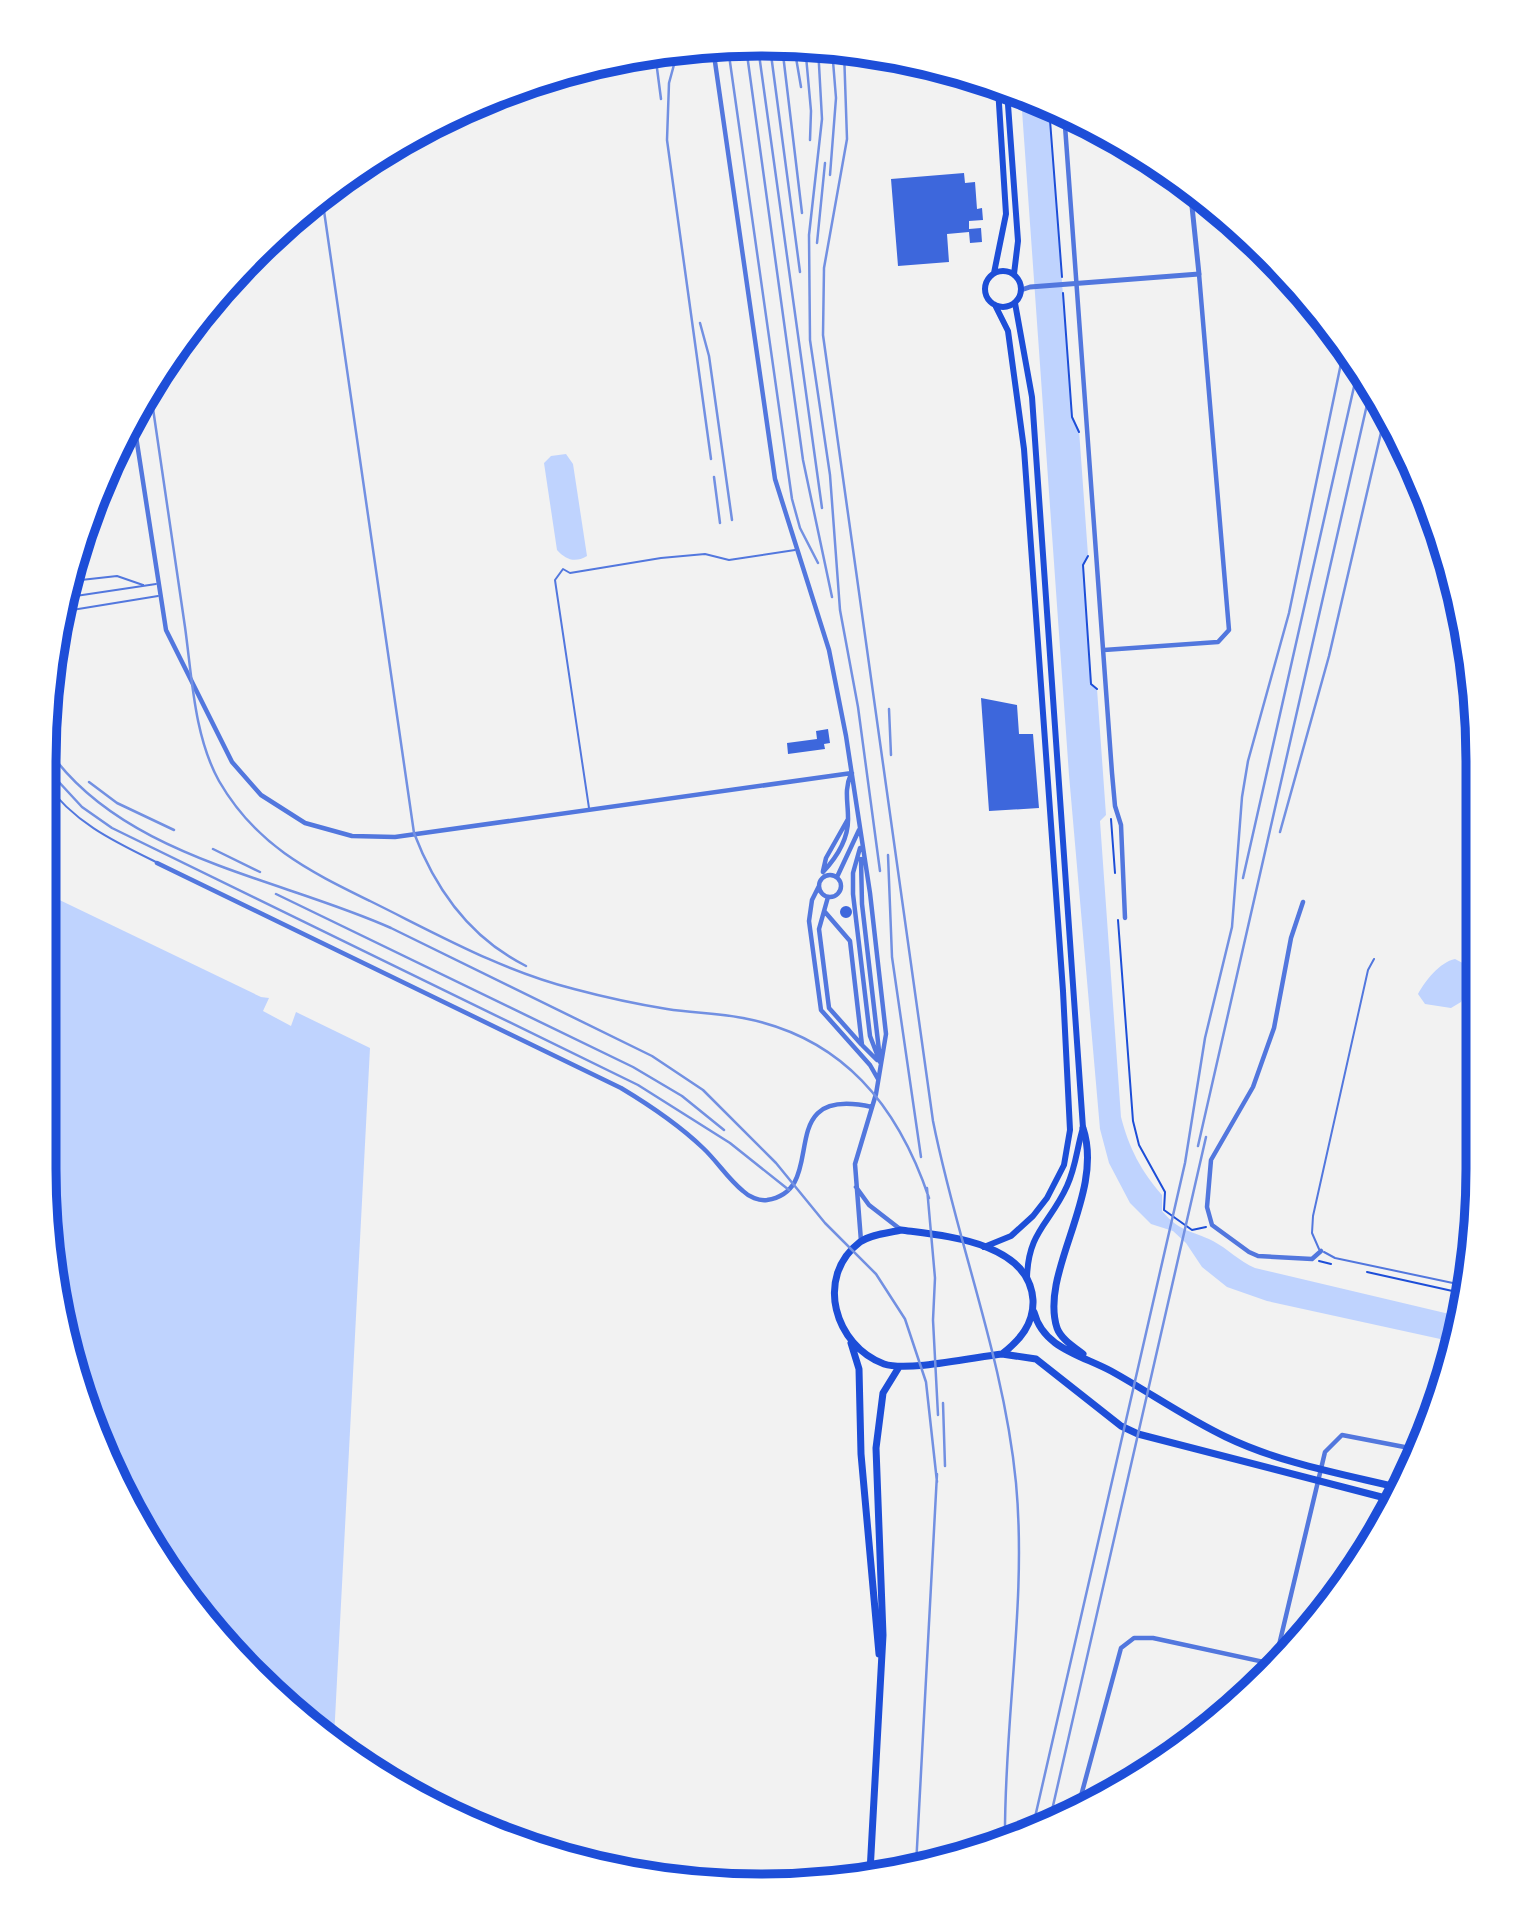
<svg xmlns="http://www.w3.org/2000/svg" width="1522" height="1930" viewBox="0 0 1522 1930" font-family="'Work Sans',sans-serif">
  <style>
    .water { fill: #bfd3fe }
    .building { fill: #3d67dc }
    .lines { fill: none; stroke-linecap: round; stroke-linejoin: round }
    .path { stroke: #1d4ed8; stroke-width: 2 }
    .service { stroke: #5277de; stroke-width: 2 }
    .minor { stroke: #5277de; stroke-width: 4.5 }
    .tertiary { stroke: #5277de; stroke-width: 5 }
    .secondary { stroke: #1d4ed8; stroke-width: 6 }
    .primary { stroke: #1d4ed8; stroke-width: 7 }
    .rail { stroke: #7290e2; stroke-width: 2.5 }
    .rim { fill: none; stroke: #1d4ed8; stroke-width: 9 }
  </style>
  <rect width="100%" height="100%" fill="#f2f2f2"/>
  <!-- water -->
  <path class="water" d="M 1021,96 L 1049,107 L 1072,417 L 1079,430 L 1088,555 L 1083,565 L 1091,684 L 1097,689 L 1106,815 L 1100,821 L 1121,1117 C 1129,1148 1141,1171 1162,1195 L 1162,1211 C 1181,1233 1191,1230 1213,1241 C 1228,1249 1239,1261 1255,1268 L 1462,1317 L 1454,1342 L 1267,1301 L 1227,1287 L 1202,1267 L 1186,1243 L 1173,1231 L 1151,1224 L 1130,1203 L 1109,1163 L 1100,1129 L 1069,775 Z
    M 566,454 L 573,464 L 587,556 C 575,563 566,560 557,550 L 544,463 L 551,456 Z
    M 45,893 L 261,997 L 269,998 L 263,1011 L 291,1026 L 296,1012 L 370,1048 L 334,1738 L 254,1676 L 140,1527 L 68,1354 L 44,1169 Z
    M 1455,959 L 1474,969 L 1461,1002 L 1451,1008 L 1425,1004 L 1418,994 C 1425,981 1440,962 1455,959 Z"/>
  <!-- building -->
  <path class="building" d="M 964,173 L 965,183 L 975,182 L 977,209 L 982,208 L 983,220 L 969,221 L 969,229 L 981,228 L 982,242 L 970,243 L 969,232 L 947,234 L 949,262 L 898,266 L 891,179 Z
    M 981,698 L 1017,705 L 1019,734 L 1033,734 L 1039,808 L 989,811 Z
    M 828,729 L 830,743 L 824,744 L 825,749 L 788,754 L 787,743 L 817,739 L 816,731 Z
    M840 912a6 6 0 1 1 12 0a6 6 0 1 1-12 0Z"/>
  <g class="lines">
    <!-- path -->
    <path class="path" d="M 1049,107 L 1062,277
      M 1063,293 L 1072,417 L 1079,432
      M 1088,556 L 1083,565 L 1091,684 L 1097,689
      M 1111,819 L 1115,873
      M 1118,920 L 1133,1121 L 1139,1145 L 1165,1192 L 1164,1210 L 1192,1230 L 1206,1227
      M 1319,1261 L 1331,1264
      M 1367,1272 L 1466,1294"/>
    <!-- service -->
    <path class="service" d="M 72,581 L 117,576 L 143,585
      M 69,597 L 156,584
      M 66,611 L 158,596
      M 45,782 C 73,822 113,841 156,862
      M 589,808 L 556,587 L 555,580 L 563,569 L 570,573 L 661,558 L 705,554 L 729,560 L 795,550
      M 1319,1249 L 1312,1233 L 1313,1216 L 1368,970 L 1374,959
      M 1324,1252 L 1335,1258 L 1467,1286"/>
    <!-- minor -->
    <path class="minor" d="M 713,48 L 775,479 L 829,650 L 846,736 L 870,893 L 886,1034 L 876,1094 L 855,1164 L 861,1241
      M 1064,112 L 1112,773 L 1115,806 L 1121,825 L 1125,918
      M 133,417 L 166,630 L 232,762 L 261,795 L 305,823 L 352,836 L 395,837 L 852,773
      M 1104,650 L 1218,642 L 1229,630 L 1199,274
      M 860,848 L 853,873 L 853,894 L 870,1036 L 880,1062
      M 861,859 L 862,904 L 880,1059
      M 157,863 L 621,1088 C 651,1106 678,1124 703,1148 C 717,1161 728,1179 743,1191 C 749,1197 759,1201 767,1200 C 833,1190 768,1084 872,1107
      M 823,871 L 826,858 L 848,819
      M 823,872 C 837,857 849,838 848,817 C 848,802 844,789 851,774
      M819 886a11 11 0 1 1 22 0a11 11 0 1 1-22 0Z
      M 837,877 L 859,830
      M 819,886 L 812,900 L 809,921 L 821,1010 L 870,1065 L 878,1079
      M 828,897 L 819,929 L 829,1008 L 861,1044
      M 1303,902 L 1291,938 L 1274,1028 L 1253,1087 L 1211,1160 L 1207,1207 L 1212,1225 L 1249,1252 L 1258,1256 L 1312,1259 L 1321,1251
      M 825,912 L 850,941 L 862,1045 L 877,1060
      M 856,1187 L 869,1205 L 900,1229
      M 1275,1662 L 1325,1452 L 1342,1435 L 1420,1450
      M 1078,1807 L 1121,1648 L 1134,1638 L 1153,1638 L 1273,1664"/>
    <!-- tertiary -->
    <path class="tertiary" d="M 1021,290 L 1030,287 L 1199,274 L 1190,187"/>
    <!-- secondary -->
    <path class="secondary" d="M 1007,91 L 1018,241 L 1014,274
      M985 289a18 18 0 1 1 36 0a18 18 0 1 1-36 0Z
      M 994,273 L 1006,214 L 998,88
      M 1015,303 L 1032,397 L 1083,1128 C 1077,1147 1076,1167 1067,1186 C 1050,1224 1028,1231 1027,1278
      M 984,1247 L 1011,1236 L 1033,1216 L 1047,1198 L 1064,1165 L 1070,1130 L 1063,991 L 1024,449 L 1008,331 L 995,305"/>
    <!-- primary -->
    <path class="primary" d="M 901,1230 C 946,1236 1029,1242 1033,1300 C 1034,1324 1020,1340 1002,1354 C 975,1357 907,1372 884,1364 C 835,1346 814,1277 860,1242 C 871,1234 889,1233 901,1230 Z
      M 1034,1312 C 1043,1348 1081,1355 1111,1371 C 1149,1392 1186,1418 1226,1437 C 1280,1463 1342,1474 1400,1488
      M 851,1343 L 859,1369 L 861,1454 L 879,1654
      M 1002,1354 L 1036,1359 L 1121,1426 L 1138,1434 L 1393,1500
      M 1083,1354 C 1074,1347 1061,1339 1057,1328 C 1039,1272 1105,1194 1083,1128
      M 870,1872 L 883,1635 L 876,1448 L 883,1393 L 899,1367"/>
    <!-- rail -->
    <path class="rail" d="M 805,45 L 811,111 L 810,140
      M 782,46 L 802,213
      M 794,46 L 801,87
      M 746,47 L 803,460 L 832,597
      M 758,47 L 822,508
      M 770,47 L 800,272
      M 818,47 L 822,119 L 809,235 L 810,340 L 830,475 L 840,610 L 858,707 L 880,871
      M 728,48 L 792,499 L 800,528 L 818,563
      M 678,50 L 669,83 L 667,140 L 711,459
      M 844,51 L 847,139 L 824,268 L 823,335 L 933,1121 C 957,1242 1004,1359 1016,1483 C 1027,1601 1004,1720 1005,1838
      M 655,53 L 661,99
      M 830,175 L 836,98 L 832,49
      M 322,197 L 414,833 C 436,891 470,938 526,966
      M 817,243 L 825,163
      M 700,323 L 709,356 L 732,520
      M 150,388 C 162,467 173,547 185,627 C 192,677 194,736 219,781 C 256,845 307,870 370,901 C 437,934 502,971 574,989 C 604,997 636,1004 667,1009 C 692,1013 718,1013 743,1018 C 843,1037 898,1106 929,1198
      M 714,477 L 720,523
      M 889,709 L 891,755
      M 45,745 C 118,857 278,877 391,928 L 652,1056 L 703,1090 L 776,1163 L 825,1223 L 876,1274 L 905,1319 L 926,1382 L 937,1482
      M 45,767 L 82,807 L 112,828 L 638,1085 L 730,1143 L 789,1190
      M 89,782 L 117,803 L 174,830
      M 1280,832 L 1329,656 L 1386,411
      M 213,849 L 260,872
      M 888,855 L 892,957 L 921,1157
      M 1243,878 L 1358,369
      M 276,894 L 633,1067 L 682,1096 L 724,1130
      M 1198,1146 L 1371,387
      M 927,1188 L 935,1278 L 933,1320 L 938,1415
      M 943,1403 L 945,1466
      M 1050,1819 L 1206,1137
      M 1033,1826 L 1185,1163 L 1205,1038 L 1232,927 L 1242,797 L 1248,761 L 1289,613 L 1344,349
      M 916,1866 L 937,1474"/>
  </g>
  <!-- crop -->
  <path d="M0 0H1522V1930H0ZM761 56H761A705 705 0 0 1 1466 761V1169A705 705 0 0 1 761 1874H761A705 705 0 0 1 56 1169V761A705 705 0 0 1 761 56Z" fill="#fff" fill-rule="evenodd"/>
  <path class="rim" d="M761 56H761A705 705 0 0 1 1466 761V1169A705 705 0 0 1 761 1874H761A705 705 0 0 1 56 1169V761A705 705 0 0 1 761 56Z"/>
</svg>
